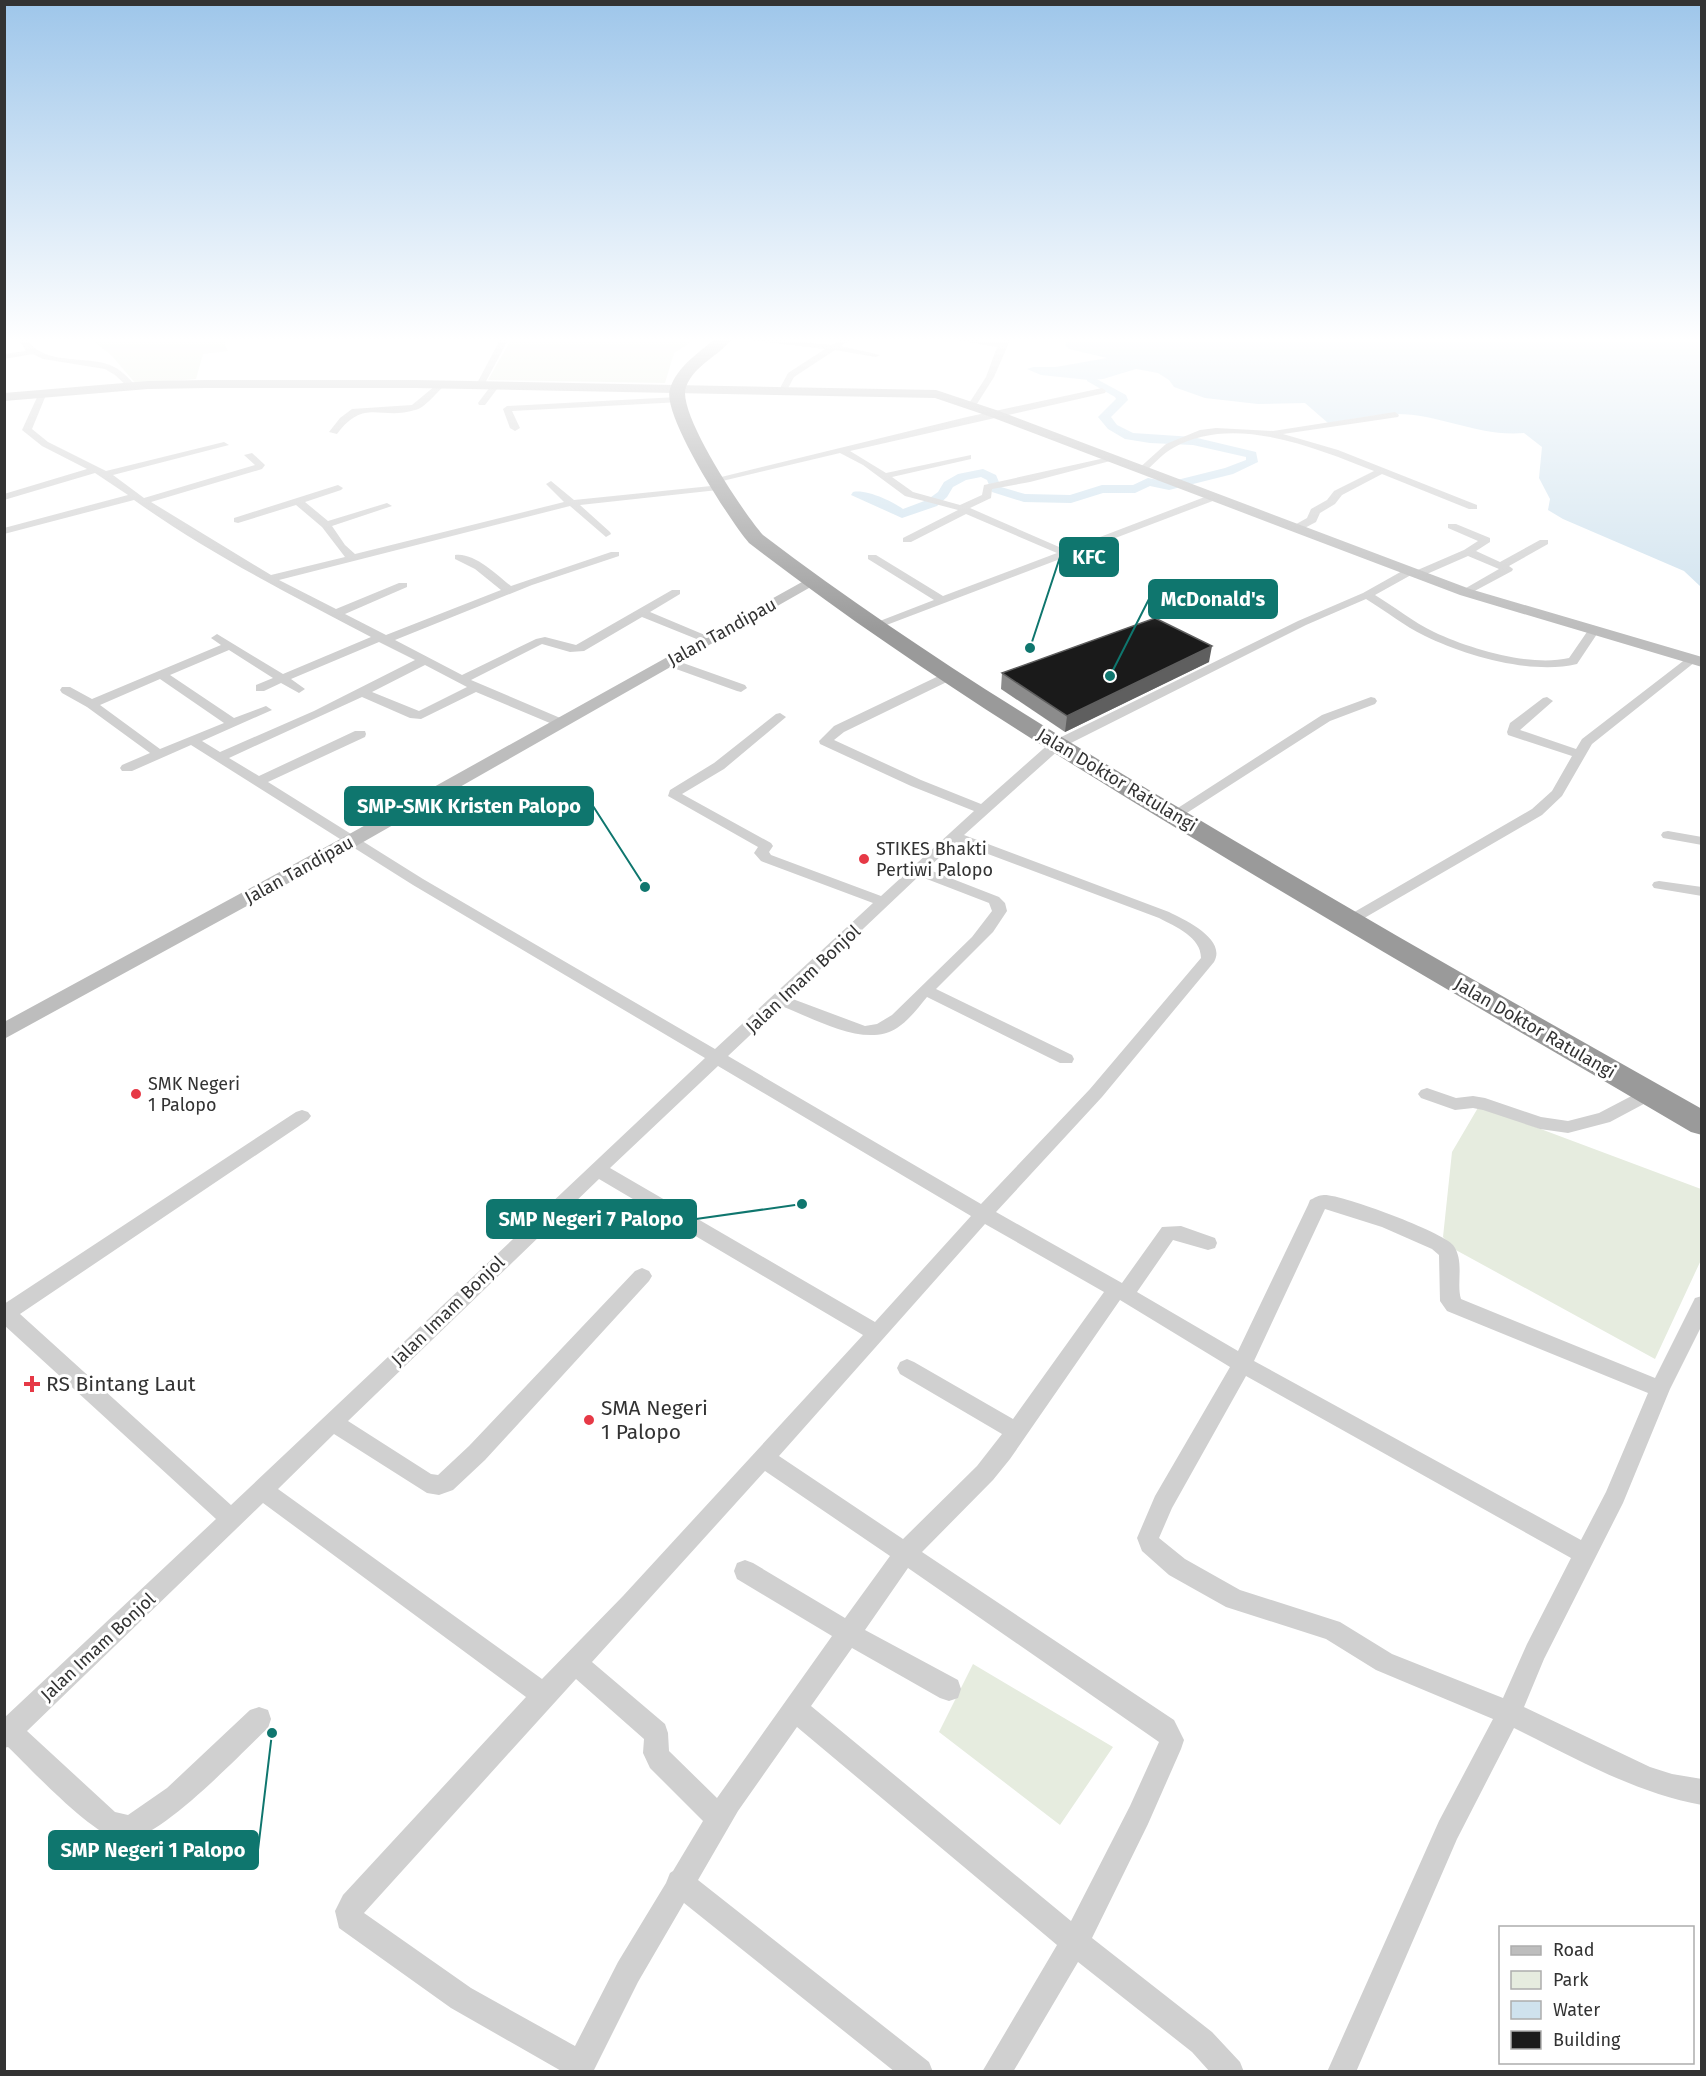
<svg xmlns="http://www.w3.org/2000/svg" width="1706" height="2076" viewBox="0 0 1706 2076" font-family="'Fira Sans',sans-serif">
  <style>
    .green { fill: #e6ecdf }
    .water { fill: #cfe2ee }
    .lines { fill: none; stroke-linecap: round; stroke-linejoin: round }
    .canal { fill: #cfe2ee; fill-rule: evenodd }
    .street { fill: #d0d0d0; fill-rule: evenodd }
    .secondary { fill: #bdbdbd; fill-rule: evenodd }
    .highway { fill: #9a9a9a; fill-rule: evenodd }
    .wall { fill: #8c8c8c }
    .shaded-wall { fill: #5f5f5f }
    .building { fill: #1a1a1a; stroke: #5f5f5f; stroke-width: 1.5 }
    .poi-dot { fill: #e63946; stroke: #fff; stroke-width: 2 }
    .labels { text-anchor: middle; stroke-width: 6; stroke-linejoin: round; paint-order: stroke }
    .street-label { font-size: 18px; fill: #333; stroke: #fff }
    .poi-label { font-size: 18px; fill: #333; stroke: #fff; text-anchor: start }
    .near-poi-label { font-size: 21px; fill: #333; stroke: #fff; text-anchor: start }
    .leader { fill: none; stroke: #0f766e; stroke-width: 2 }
    .callout-dot { fill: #0f766e; stroke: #fff; stroke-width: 2 }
    .callout { fill: #0f766e; stroke: #0f766e; stroke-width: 2 }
    .callout-label { font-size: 20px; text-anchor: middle; font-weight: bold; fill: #fff }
  </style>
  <rect width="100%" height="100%" fill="#fff"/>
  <!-- green -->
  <path class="green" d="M 90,338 L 222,338 L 228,351 L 203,354 L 196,379 L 136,384 L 112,356 Z
    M 512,338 L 698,338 L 674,353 L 665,383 L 488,380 Z
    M 1479,1106 L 1701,1189 L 1701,1260 L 1655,1359 L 1454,1249 L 1443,1237 L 1452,1152 Z
    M 973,1664 L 1113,1747 L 1060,1825 L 939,1732 Z"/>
  <!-- water -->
  <path class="water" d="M 1068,338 L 1701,338 L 1701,587 L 1684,571 L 1563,519 L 1548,510 L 1550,499 L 1539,478 L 1542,447 L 1524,433 C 1479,437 1440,414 1397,414 C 1374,414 1350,420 1328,423 L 1305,403 L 1258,404 L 1205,398 L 1174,387 L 1169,380 L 1158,373 L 1136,369 L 1103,379 L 1089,380 L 1041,375 L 1027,369 L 1033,367 L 1056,367 L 1107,358 L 1069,349 L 1065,345 Z"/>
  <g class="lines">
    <!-- canal -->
    <path class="canal" d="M 1091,376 L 1126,395 L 1128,400 L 1111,417 L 1117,425 L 1133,433 L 1193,437 L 1256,452 L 1258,462 L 1233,474 L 1169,490 L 1150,486 L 1135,493 L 1103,493 L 1071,503 L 1024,502 L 992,492 L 987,480 L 981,477 L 966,480 L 953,487 L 947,497 L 937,506 L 902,518 L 851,495 L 853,492 C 866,489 892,501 903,509 L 927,500 L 938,492 L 944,482 L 958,474 L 983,469 L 996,475 L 1001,487 L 1025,494 L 1070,495 L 1102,485 L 1133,485 L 1148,478 L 1169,482 L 1225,468 L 1246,460 L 1246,457 L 1193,445 L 1150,443 L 1125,439 L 1108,429 L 1098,417 L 1116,399 L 1115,397 L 1087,381 L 1087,377 Z"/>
    <!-- street -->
    <path class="street" d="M 18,338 L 26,338 C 43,366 83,355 110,365 C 120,369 129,378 136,386 L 129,388 L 115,375 L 105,369 L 43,359 L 33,354 L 4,359 L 4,354 L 26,351 Z
      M 501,338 L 509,338 L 484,385 L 477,387 L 476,385 Z
      M 730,338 L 763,338 L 832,345 L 843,338 L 853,338 L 841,346 L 880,355 L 876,357 L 835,350 L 794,377 L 786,392 L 783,393 L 779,390 L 788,373 L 825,349 Z
      M 943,338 L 1000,342 L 1003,338 L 1011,338 L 994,377 L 975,407 L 968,405 L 986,377 L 997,347 Z
      M 441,381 L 444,382 L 444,386 C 436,393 425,408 415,410 C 380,421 365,397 337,434 L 329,432 L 340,418 L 352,409 L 412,405 Z
      M 493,383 L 500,385 L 485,405 L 479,405 L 478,403 Z
      M 1102,388 L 1106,391 L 1105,393 L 850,451 L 886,473 L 971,455 L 971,459 L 892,477 L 913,492 L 960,505 L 982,495 L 984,485 L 1114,456 L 1114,460 L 1030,482 L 992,489 L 991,498 L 970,508 L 1066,550 L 1210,495 L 1218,495 L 1218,499 L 876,629 L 872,628 L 872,624 L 934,600 L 868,559 L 868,555 L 876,555 L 943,596 L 1057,553 L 966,514 L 911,542 L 903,542 L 903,538 L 958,510 L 905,496 L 863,465 L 840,453 L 714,483 L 709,480 L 967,417 Z
      M 39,393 L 46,395 L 32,429 L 48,442 L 106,471 L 224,442 L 229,445 L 113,475 L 144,498 L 255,465 L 244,455 L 252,453 L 265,465 L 262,469 L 151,502 L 271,575 L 345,557 L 322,527 L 296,505 L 238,523 L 234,522 L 234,518 L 338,485 L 343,488 L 341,490 L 305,502 L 328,521 L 387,503 L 392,506 L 332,526 L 345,545 L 355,554 L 564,502 L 546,484 L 551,481 L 574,500 L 721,485 L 723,487 L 718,490 L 580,505 L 610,532 L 611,534 L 606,537 L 570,506 L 279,580 L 336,609 L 399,583 L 407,583 L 407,587 L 345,614 L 386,635 L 501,590 L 475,569 L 455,559 L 455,555 C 474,552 497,575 511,586 L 611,552 L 619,552 L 619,556 L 532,585 L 395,640 L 462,675 L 536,639 L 545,637 L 576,645 L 672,590 L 680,590 L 680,594 L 650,612 L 712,638 L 712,642 L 704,642 L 642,617 L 584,651 L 570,652 L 542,644 L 471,680 L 565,720 L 567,723 L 565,726 L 557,726 L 476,692 L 421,719 L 410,718 L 362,697 L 229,758 L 259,776 L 355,731 L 365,731 L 366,734 L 365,737 L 268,782 L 423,879 L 715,1049 L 873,903 L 761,861 L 754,853 L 758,847 L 668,796 L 670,790 L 714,763 L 776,714 L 780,713 L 786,717 L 724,769 L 682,794 L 771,843 L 773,846 L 769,852 L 771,855 L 881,896 L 974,811 L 911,786 L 820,744 L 819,741 L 834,726 L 947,672 L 955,672 L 955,678 L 844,732 L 834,740 L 921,780 L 981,804 L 1051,742 L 1298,621 L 1363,593 L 1404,570 L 1412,570 L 1413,572 L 1464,550 L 1478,541 L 1448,528 L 1448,524 L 1456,524 L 1490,538 L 1490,542 L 1476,551 L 1500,562 L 1540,540 L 1548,540 L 1548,544 L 1509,566 L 1513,569 L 1512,571 L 1469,594 L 1461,594 L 1459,592 L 1499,569 L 1468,556 L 1420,577 L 1416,578 L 1411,575 L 1375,595 C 1395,607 1413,622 1434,632 C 1470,649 1530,667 1569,658 L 1589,629 L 1597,629 L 1599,631 L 1577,664 C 1532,675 1466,656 1425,636 C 1404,626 1386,611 1366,599 L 1306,625 L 1061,748 L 964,835 L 1169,912 C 1185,920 1227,939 1214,962 L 1102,1097 L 996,1212 L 1122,1283 L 1162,1227 L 1181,1226 L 1215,1238 L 1217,1243 L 1215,1248 L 1208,1250 L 1173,1240 L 1137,1292 L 1238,1351 L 1308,1205 L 1310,1200 C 1314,1198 1319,1195 1324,1195 C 1341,1194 1443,1232 1453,1245 C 1465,1261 1456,1283 1461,1299 L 1655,1378 L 1695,1298 L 1702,1296 L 1702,1325 L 1670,1389 L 1623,1503 L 1544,1659 L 1524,1707 L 1650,1767 L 1672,1774 L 1702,1779 L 1702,1805 C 1635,1793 1575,1758 1514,1728 L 1457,1839 L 1356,2072 L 1327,2072 L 1439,1821 L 1493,1719 L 1376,1670 L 1326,1639 L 1226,1607 L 1169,1575 L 1142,1551 L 1137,1538 L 1155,1496 L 1230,1367 L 1120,1300 L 1010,1459 L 993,1480 L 922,1552 L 1174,1720 L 1184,1740 L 1181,1749 L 1148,1824 L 1092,1938 L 1212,2032 L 1240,2062 L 1244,2072 L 1210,2072 L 1192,2052 L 1078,1962 L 1013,2072 L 982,2072 L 1057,1945 L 797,1727 L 738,1811 L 698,1880 L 929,2062 L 933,2072 L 895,2072 L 684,1903 L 638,1982 L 593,2072 L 563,2072 L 451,2008 L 339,1928 L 335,1911 L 343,1895 L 526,1697 L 263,1503 L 27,1731 L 115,1812 L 128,1815 L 167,1788 L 250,1710 L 259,1707 L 268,1710 L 271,1719 L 268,1728 C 243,1751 153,1848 120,1840 C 91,1834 32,1770 8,1747 L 4,1748 L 4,1718 L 216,1519 L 4,1325 L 4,1304 L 296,1112 L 302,1110 L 308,1112 L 311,1116 L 308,1120 L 20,1314 L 231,1505 L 705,1058 L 413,885 L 191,745 L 132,771 L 122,771 L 120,768 L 122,765 L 150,753 L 87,707 L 62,693 L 60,690 L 62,687 L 70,687 L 92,699 L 221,645 L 211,638 L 217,634 L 283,674 L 371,637 C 291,595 208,553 134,500 L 4,534 L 4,528 L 128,495 L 95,473 L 4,500 L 4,494 L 87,469 L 42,446 L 22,430 ZM 379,642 L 415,660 L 314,711 L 220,752 L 202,741 L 272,710 L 266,706 L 234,718 L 170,675 L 229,650 L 273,678 L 256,685 L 256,691 L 264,691 L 281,683 L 299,693 L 305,689 L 291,679 ZM 425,665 L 467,687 L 419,711 L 372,692 ZM 160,679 L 224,723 L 160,749 L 100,705 ZM 956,842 L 1159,918 C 1176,927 1201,937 1201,958 L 1090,1089 L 981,1204 L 728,1056 L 781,1006 C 814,1018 865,1049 897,1028 C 909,1020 918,1008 927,997 L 1060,1063 L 1072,1063 L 1074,1059 L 1072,1055 L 936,989 L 993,932 L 1007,911 L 1005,903 L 999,897 L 927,869 ZM 919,876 L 989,903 L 992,911 L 972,937 L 892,1015 L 877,1024 L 865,1026 L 790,998 ZM 718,1066 L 971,1216 L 875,1322 L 610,1168 ZM 599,1179 L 863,1335 L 623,1596 L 542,1679 L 278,1489 L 334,1434 L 427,1493 L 439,1495 L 453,1490 L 485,1460 L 649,1281 L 652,1276 L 649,1271 L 642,1268 L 635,1271 L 469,1446 L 438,1475 L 431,1474 L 348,1421 ZM 1325,1209 L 1382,1227 L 1432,1249 L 1439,1255 L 1440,1301 L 1447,1311 L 1648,1393 L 1606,1492 L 1581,1540 L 1254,1361 ZM 985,1224 L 1104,1292 L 1013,1419 L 914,1362 L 907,1359 L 900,1362 L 897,1368 L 900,1374 L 1002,1434 L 977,1466 L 903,1539 L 779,1456 ZM 1246,1376 L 1571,1558 L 1527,1644 L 1503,1698 L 1392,1654 L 1340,1622 L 1240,1590 L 1185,1559 L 1159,1538 L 1172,1508 ZM 765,1471 L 890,1556 L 845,1618 L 753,1563 L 745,1560 L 737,1563 L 734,1571 L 737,1579 L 832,1636 L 717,1798 L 669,1751 L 668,1733 L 665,1724 L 592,1662 ZM 908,1568 L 1159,1742 L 1130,1806 L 1071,1921 L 811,1706 L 852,1648 L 940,1698 L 949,1701 L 958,1698 L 961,1689 L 958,1680 L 865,1630 ZM 576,1679 L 644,1739 L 643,1753 L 650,1768 L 703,1821 L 673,1871 L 670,1873 L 666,1883 L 618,1962 L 575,2046 L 471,1988 L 364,1913 Z
      M 678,397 L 682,400 L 681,402 L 512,411 L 520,428 L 515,431 L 510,428 L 503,409 L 507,406 Z
      M 1395,412 L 1399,415 L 1398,417 L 1283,434 L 1338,450 L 1477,505 L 1477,509 L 1469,509 L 1382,474 L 1342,495 L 1335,504 L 1320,513 L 1316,522 L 1299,531 L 1291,531 L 1291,527 L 1307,518 L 1311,509 L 1327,500 L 1334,491 L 1374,471 C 1316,448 1233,413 1173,448 C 1163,453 1154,464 1145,472 L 1137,470 L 1166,444 L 1200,430 L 1216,428 L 1273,431 Z
      M 1691,655 L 1697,659 L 1695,662 L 1592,744 L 1562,796 L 1542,815 L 1354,924 L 1344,924 L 1341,921 L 1344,918 L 1532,809 L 1552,791 L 1572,756 L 1508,735 L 1507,732 L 1510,723 L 1543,698 L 1547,697 L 1553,701 L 1520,730 L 1576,749 L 1582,739 Z
      M 669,658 L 745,685 L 747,688 L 741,692 L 737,691 L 665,665 L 665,659 Z
      M 1371,697 L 1375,698 L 1377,701 L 1375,704 L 1330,721 L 1179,818 L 1169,818 L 1167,815 L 1322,715 Z
      M 1668,831 L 1702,837 L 1702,845 L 1663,838 L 1661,835 L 1663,832 Z
      M 1659,881 L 1702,887 L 1702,896 L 1654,888 L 1652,885 L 1654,882 Z
      M 1427,1088 L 1456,1098 L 1473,1096 L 1485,1098 L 1541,1117 L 1568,1121 L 1599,1113 L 1643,1090 L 1655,1090 L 1658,1094 L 1655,1098 L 1610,1122 L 1568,1133 L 1540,1129 L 1483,1110 L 1473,1108 L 1455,1110 L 1421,1098 L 1418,1094 L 1421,1090 Z"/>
    <!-- secondary -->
    <path class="secondary" d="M 205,380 L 416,380 L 936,390 L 999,411 L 1470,589 L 1702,657 L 1702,667 L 1460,595 L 991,417 L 935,398 L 416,388 L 205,388 L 148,389 L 4,401 L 4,393 L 148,381 Z
      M 811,577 L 816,578 L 818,581 L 816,584 L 358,845 L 4,1039 L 4,1022 L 344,837 Z"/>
    <!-- highway -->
    <path class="highway" d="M 716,338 L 733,338 C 718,357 695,364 686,387 C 676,412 744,514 763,535 C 901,640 1049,731 1198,819 C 1364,918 1533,1014 1702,1109 L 1702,1135 L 1691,1132 C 1524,1034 1356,937 1191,837 C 1039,745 889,651 749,543 C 730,521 661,414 670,389 C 677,366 699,353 716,338 Z"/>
  </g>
  <!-- wall -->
  <path class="wall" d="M 1209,662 L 1065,732 L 1001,689 L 1002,673 Z"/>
  <!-- shaded-wall -->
  <path class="shaded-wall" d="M 1212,646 L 1209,662 L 1065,732 L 1067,716 Z"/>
  <!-- building -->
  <path class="building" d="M 1155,618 L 1212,646 L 1067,716 L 1002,673 Z"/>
  <!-- sky -->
  <linearGradient id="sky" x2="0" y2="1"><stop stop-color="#9ec6ea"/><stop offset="0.54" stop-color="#fff"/><stop offset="1" stop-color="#fff" stop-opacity="0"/></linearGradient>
  <rect width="1706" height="629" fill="url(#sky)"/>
  <!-- markers -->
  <g class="poi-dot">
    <circle cx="864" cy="859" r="6"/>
    <circle cx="136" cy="1094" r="6"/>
    <path d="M29 1375h6v6h6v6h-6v6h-6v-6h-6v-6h6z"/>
    <circle cx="589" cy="1420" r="6"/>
  </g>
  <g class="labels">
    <!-- street labels -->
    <g class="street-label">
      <text transform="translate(722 632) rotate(-29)" y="6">Jalan Tandipau</text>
      <text transform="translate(1117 780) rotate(31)" y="6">Jalan Doktor Ratulangi</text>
      <text transform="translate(299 870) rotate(-29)" y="6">Jalan Tandipau</text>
      <text transform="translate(803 979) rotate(-43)" y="6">Jalan Imam Bonjol</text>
      <text transform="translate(1535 1028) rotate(30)" y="6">Jalan Doktor Ratulangi</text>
      <text transform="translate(448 1311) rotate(-44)" y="6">Jalan Imam Bonjol</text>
      <text transform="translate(98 1647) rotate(-43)" y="6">Jalan Imam Bonjol</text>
    </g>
    <!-- poi labels -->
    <g class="poi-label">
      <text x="876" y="855">STIKES Bhakti<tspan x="876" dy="21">Pertiwi Palopo</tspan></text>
      <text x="148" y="1090">SMK Negeri<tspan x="148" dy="21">1 Palopo</tspan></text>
    </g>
    <!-- near-poi labels -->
    <g class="near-poi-label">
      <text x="46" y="1391">RS Bintang Laut</text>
      <text x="601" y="1415">SMA Negeri<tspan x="601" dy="24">1 Palopo</tspan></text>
    </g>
  </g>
  <!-- callouts -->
  <path class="leader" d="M1030 648L1060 557M1110 676L1149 599M645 887L593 806M802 1204L696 1219M272 1733L258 1850"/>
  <g class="callout-dot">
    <circle cx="1030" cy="648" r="6"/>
    <circle cx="1110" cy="676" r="6"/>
    <circle cx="645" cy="887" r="6"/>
    <circle cx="802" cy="1204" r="6"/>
    <circle cx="272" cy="1733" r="6"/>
  </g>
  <g class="callout">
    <rect x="1060" y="538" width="58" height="38" rx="6"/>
    <rect x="1149" y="580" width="128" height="38" rx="6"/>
    <rect x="345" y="787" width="248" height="38" rx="6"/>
    <rect x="487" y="1200" width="209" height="38" rx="6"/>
    <rect x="49" y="1831" width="209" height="38" rx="6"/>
  </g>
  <g class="callout-label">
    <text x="1089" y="564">KFC</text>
    <text x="1213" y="606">McDonald's</text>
    <text x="469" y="813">SMP-SMK Kristen Palopo</text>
    <text x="591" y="1226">SMP Negeri 7 Palopo</text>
    <text x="153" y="1857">SMP Negeri 1 Palopo</text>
  </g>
  <!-- border -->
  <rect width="1706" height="2076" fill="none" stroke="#333333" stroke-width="12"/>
  <!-- legend -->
  <rect x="1499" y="1926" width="195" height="138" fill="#ffffff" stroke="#adadad" stroke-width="1.5"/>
  <rect x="1511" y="1946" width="30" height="9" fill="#bdbdbd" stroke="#adadad" stroke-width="1.5"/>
  <text x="1553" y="1956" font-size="18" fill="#333333">Road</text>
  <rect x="1511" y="1971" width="30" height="18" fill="#e6ecdf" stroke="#adadad" stroke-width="1.5"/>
  <text x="1553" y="1986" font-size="18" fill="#333333">Park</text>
  <rect x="1511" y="2001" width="30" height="18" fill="#cfe2ee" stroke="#adadad" stroke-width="1.5"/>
  <text x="1553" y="2016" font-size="18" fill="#333333">Water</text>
  <rect x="1511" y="2031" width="30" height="18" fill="#1a1a1a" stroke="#adadad" stroke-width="1.5"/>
  <text x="1553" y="2046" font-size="18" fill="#333333">Building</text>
</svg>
